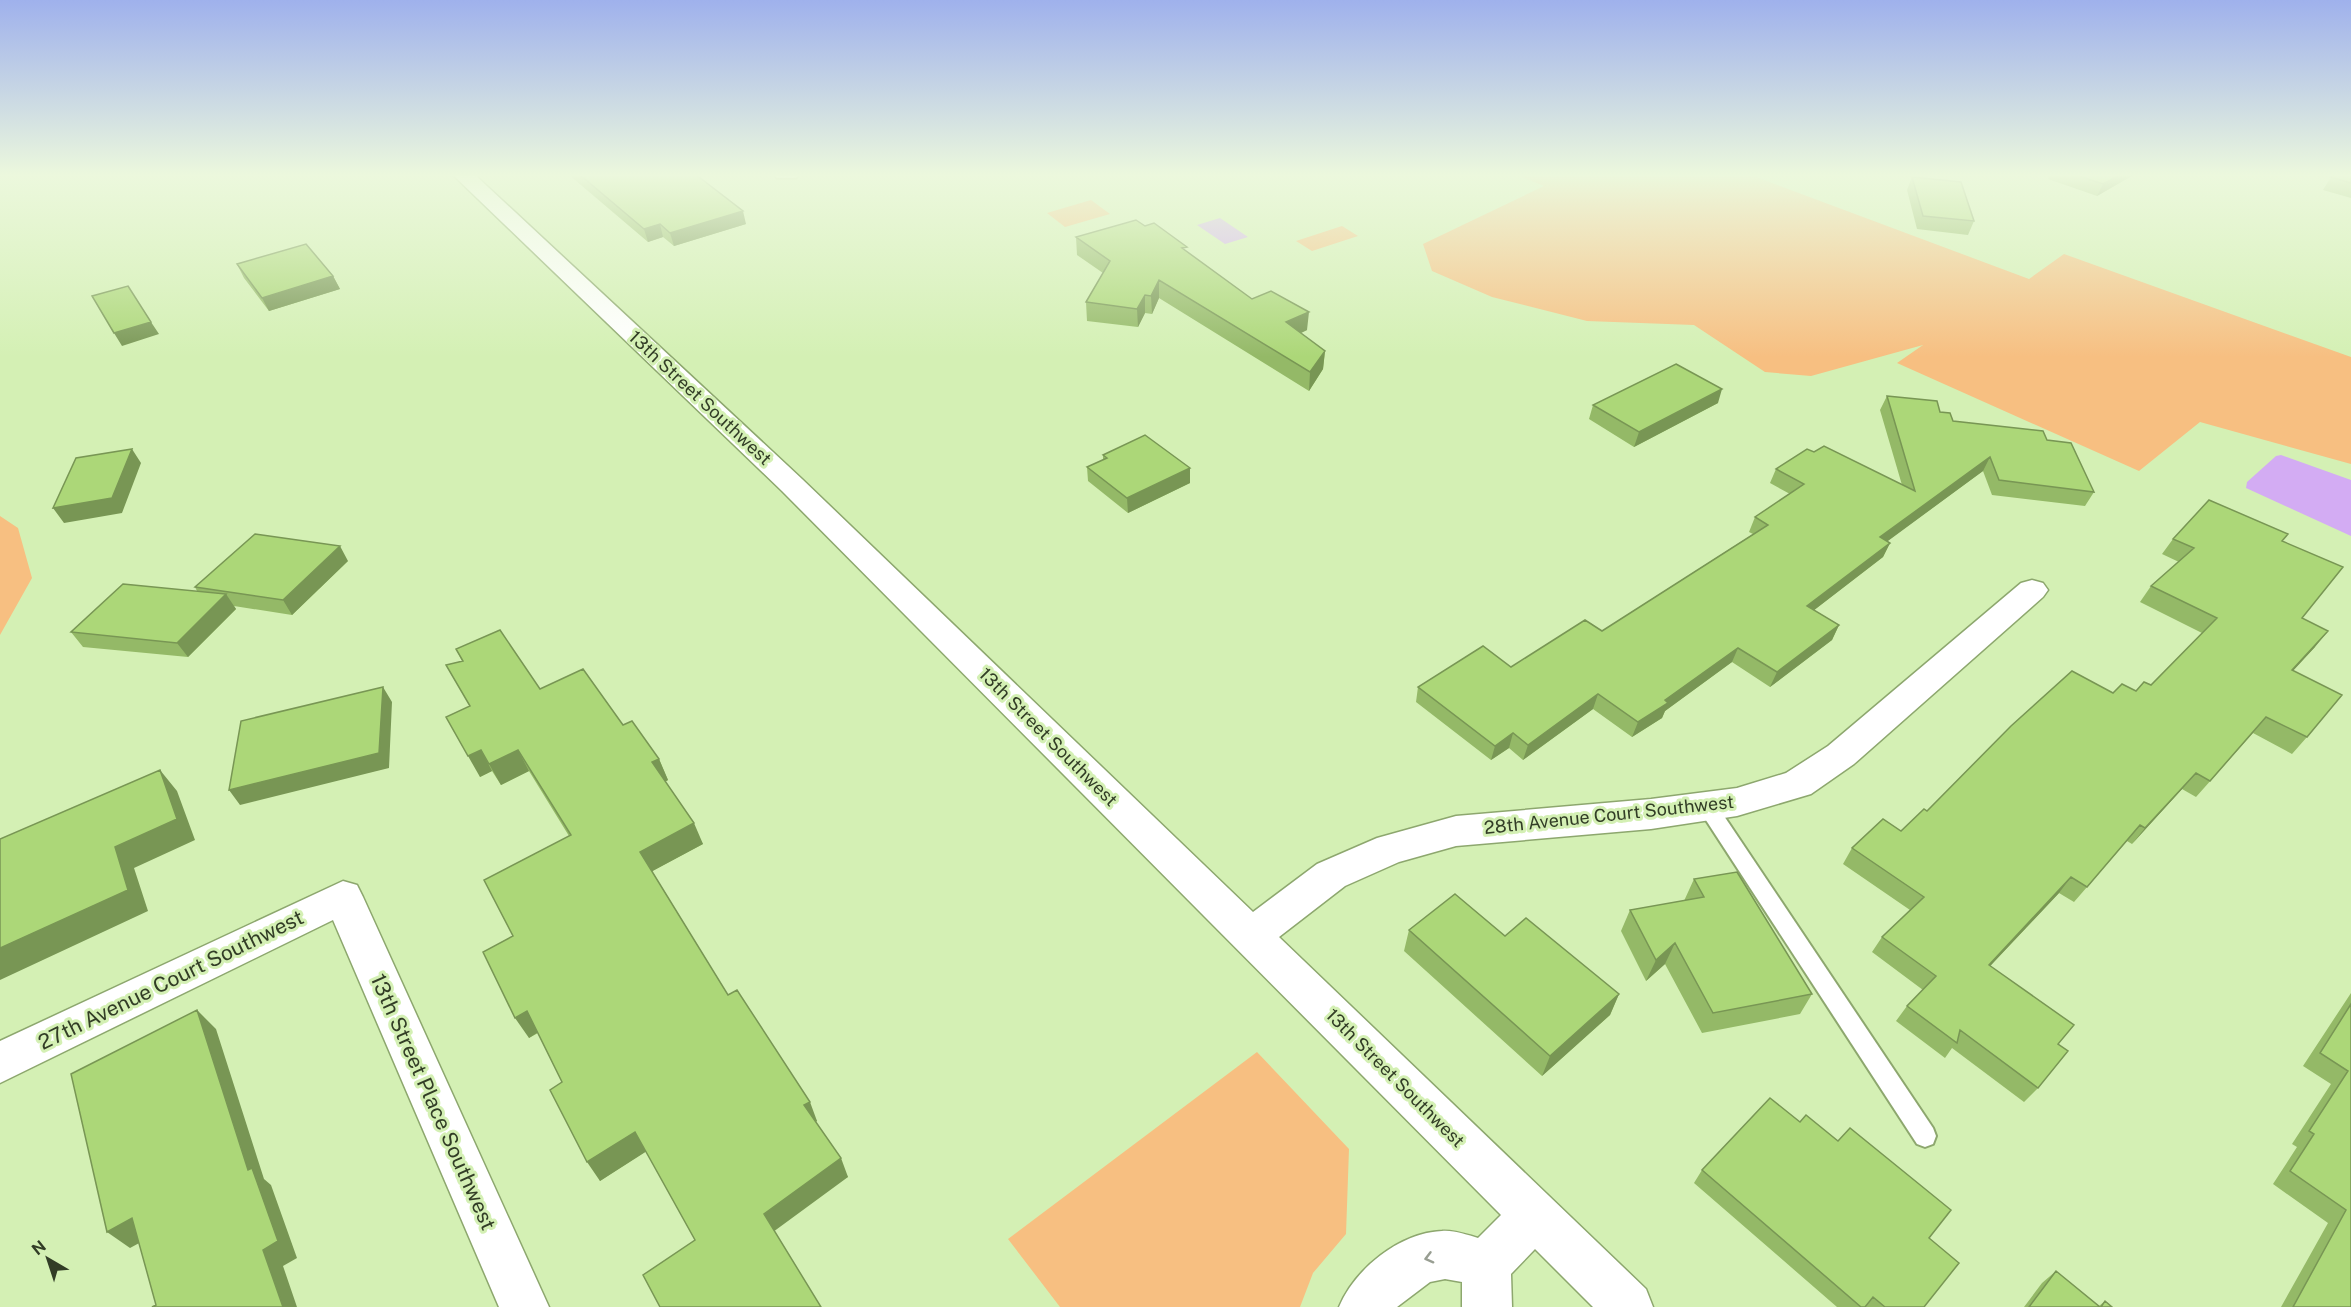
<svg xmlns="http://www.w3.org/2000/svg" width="2351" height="1307" viewBox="0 0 2351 1307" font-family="'Public Sans',sans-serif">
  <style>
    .green { fill: #f7bf81 }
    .water { fill: #d3acf3 }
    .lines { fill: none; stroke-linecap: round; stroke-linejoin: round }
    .service-casing { stroke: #8da76e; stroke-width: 4 }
    .minor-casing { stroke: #8da76e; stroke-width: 3 }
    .service { fill: #fff; fill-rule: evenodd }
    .minor { fill: #fff; fill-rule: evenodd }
    .wall { fill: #94b967 }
    .shaded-wall { fill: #789654 }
    .building { fill: #acd778; stroke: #789654; stroke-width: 1.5 }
    .oneway { stroke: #989e92 }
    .labels { text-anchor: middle; stroke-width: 6; stroke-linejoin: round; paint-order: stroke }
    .street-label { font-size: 18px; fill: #323d26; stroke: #d4f0b4 }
    .near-street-label { font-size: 21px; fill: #323d26; stroke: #d4f0b4 }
  </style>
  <rect width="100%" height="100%" fill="#d4f0b4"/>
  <!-- green -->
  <path class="green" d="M 1515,174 L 1748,174 L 2029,279 L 2064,254 L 2351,357 L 2351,464 L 2200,422 L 2139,471 L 1897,363 L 1923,345 L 1811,376 L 1765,372 L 1694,325 L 1587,321 L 1492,297 L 1432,271 L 1423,244 L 1544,186 Z
    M 1091,200 L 1110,214 L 1065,227 L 1047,213 Z
    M 1342,226 L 1358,236 L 1312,251 L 1296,241 Z
    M 0,516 L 18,528 L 32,578 L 0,635 Z
    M 1257,1052 L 1349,1149 L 1346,1234 L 1313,1273 L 1300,1307 L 1060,1307 L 1008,1239 Z"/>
  <!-- water -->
  <path class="water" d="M 1220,218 L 1248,237 L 1225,244 L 1197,225 Z
    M 2281,455 L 2351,480 L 2351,536 L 2246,488 L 2247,482 L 2276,456 Z"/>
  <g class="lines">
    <!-- service casing -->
    <g class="service-casing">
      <path id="service" d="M 1707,799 L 1714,801 L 1933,1128 L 1936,1136 L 1933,1144 L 1925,1147 L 1917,1144 L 1700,811 L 1698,806 L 1700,801 Z"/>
    </g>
    <!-- minor casing -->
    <g class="minor-casing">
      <path id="minor" d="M 452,174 L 474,174 L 802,479 L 1253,912 L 1317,864 L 1377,838 L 1456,816 L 1651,799 L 1737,788 L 1786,773 L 1828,746 L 2021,583 L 2032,580 L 2043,583 L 2048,590 L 2043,597 L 1854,764 L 1811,794 L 1737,816 L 1651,829 L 1456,846 L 1399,862 L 1345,886 L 1279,937 L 1646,1289 L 1653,1307 L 1593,1307 L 1535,1249 L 1511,1274 L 1512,1307 L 1462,1307 L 1462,1282 L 1445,1279 L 1430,1282 L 1397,1307 L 1339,1307 C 1355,1269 1399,1233 1442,1231 C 1454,1230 1467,1235 1478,1238 L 1501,1215 L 782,491 Z
        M 774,174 L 799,174 L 796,178 L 777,178 Z
        M 343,881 L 357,885 L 363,897 L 549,1307 L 499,1307 L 333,920 L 0,1083 L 0,1041 Z"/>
    </g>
    <!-- service -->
    <use href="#service" class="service"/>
    <!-- minor -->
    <use href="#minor" class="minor"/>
  </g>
  <!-- wall -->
  <path class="wall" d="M 568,174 L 695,174 L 746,224 L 674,246 L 663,237 L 648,242 Z
    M 2050,174 L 2135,174 L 2097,196 L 2048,179 Z
    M 2351,174 L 2351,198 L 2323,190 L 2331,177 Z
    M 1912,177 L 1974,221 L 1968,235 L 1917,229 L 1907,190 Z
    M 1145,226 L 1187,252 L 1252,299 L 1307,330 L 1301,333 L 1325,351 L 1323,369 L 1309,391 L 1159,298 L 1152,314 L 1145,313 L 1138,327 L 1087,321 L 1086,302 L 1103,273 L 1077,255 L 1076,237 Z
    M 237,264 L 333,276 L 340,289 L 269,311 L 244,278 Z
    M 1887,396 L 1940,412 L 1953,421 L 2047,440 L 2094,492 L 2085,506 L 1992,495 L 1983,471 L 1887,541 L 1890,543 L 1883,557 L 1814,610 L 1839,625 L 1832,640 L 1770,687 L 1732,662 L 1665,711 L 1662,718 L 1632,737 L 1593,709 L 1523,760 L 1509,748 L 1491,760 L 1416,702 L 1418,687 L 1511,667 L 1602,631 L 1753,534 L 1749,532 L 1755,517 L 1790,494 L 1770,483 L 1776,469 L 1814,452 L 1902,485 L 1880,410 Z
    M 1718,403 L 1634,447 L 1589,419 L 1593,405 Z
    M 1103,455 L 1190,468 L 1190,483 L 1128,513 L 1088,481 L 1087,467 L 1103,460 Z
    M 2173,539 L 2283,541 L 2302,618 L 2315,647 L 2293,670 L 2307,737 L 2292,754 L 2253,733 L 2196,797 L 2182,789 L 2132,844 L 2127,841 L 2074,902 L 2059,893 L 1990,966 L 2058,1044 L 2038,1088 L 2024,1102 L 1952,1048 L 1945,1058 L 1896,1021 L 1907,1006 L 1923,990 L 1872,952 L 1882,937 L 1910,910 L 1843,864 L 1852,848 L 1901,831 L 1927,811 L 2113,693 L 2136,691 L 2151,685 L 2202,633 L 2140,602 L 2151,586 L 2179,562 L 2162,554 Z
    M 348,561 L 292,615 L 234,606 L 236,609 L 188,657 L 83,647 L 71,632 L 197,591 L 195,587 Z
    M 456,649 L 540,689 L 623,725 L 659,759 L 668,780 L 665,782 L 703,844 L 652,871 L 728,995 L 817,1121 L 815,1122 L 848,1177 L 695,1240 L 646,1151 L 600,1181 L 562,1082 L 538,1033 L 529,1038 L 513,936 L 569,836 L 529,771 L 501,785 L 492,771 L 480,777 L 470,706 L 446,665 L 462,661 Z
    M 1694,879 L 1812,994 L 1800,1014 L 1702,1033 L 1665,964 L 1646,981 L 1621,931 L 1630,910 L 1684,901 Z
    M 1409,930 L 1505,936 L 1619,994 L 1610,1015 L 1542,1076 L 1404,951 Z
    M 2351,993 L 2351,1307 L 2281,1307 L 2328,1223 L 2273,1184 L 2297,1147 L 2292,1144 L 2331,1084 L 2303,1066 Z
    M 1702,1170 L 1929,1238 L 1924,1307 L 1837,1307 L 1694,1183 Z
    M 2056,1271 L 2099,1306 L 2105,1301 L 2112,1307 L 2024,1307 L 2042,1283 Z"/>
  <!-- shaded-wall -->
  <path class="shaded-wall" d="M 2121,174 L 2135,174 L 2097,196 L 2103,184 Z
    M 743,211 L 746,224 L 674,246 L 670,233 Z
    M 660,224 L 663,237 L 648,242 L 644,229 Z
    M 333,276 L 340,289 L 269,311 L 262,298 Z
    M 1159,280 L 1159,298 L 1152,314 L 1151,296 Z
    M 1145,295 L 1145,313 L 1138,327 L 1137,309 Z
    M 1309,312 L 1307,330 L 1284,341 L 1286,322 Z
    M 151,322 L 159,334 L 122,346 L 114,333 Z
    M 1325,351 L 1323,369 L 1309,391 L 1310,372 Z
    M 1722,389 L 1718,403 L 1634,447 L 1639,432 Z
    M 132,449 L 141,463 L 122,513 L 64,523 L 53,508 Z
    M 1990,457 L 1983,471 L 1873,552 L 1880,537 Z
    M 1190,468 L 1190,483 L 1128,513 L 1127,498 Z
    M 1890,543 L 1883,557 L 1800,621 L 1807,606 Z
    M 340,546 L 348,561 L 292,615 L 283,600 Z
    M 226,594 L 236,609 L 188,657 L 177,643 Z
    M 1839,625 L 1832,640 L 1770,687 L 1777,672 Z
    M 2328,631 L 2315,647 L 2279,686 L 2292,670 Z
    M 1738,648 L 1732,662 L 1665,711 L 1662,718 L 1632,737 L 1638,722 L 1665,700 Z
    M 383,687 L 392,702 L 389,768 L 240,805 L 229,790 Z
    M 1598,694 L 1593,709 L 1523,760 L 1528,745 Z
    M 1513,733 L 1509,748 L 1491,760 L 1495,746 Z
    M 481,750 L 492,771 L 480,777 L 468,756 Z
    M 518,750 L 529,771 L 501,785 L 489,764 Z
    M 659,759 L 668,780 L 661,784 L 652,762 Z
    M 160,770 L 177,791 L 195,840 L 134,868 L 148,911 L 0,980 L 0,948 L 115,847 Z
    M 2196,773 L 2182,789 L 2132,844 L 2145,828 Z
    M 694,823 L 703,844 L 649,873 L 640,852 Z
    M 2071,877 L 2059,893 L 1977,980 L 1989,965 Z
    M 1675,943 L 1665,964 L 1646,981 L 1656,960 Z
    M 1619,994 L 1610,1015 L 1542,1076 L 1550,1056 Z
    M 197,1010 L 216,1029 L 264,1179 L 271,1185 L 297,1258 L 283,1266 L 297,1307 L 283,1307 L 263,1250 L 248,1170 Z
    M 527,1011 L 540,1031 L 529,1038 L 515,1018 Z
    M 810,1102 L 817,1121 L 812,1125 L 804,1105 Z
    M 635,1132 L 647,1151 L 600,1181 L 587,1162 Z
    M 841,1158 L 848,1177 L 773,1232 L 764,1214 Z
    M 132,1218 L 154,1235 L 130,1248 L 107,1232 Z"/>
  <!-- building -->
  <path class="building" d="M 579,174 L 695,174 L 743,211 L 670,233 L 660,224 L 644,229 Z
    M 2073,174 L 2121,174 L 2103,184 Z
    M 2336,174 L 2351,174 L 2351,183 L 2331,177 Z
    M 1912,177 L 1961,182 L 1974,221 L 1923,216 Z
    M 1136,220 L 1145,226 L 1154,223 L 1187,247 L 1182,248 L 1252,299 L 1271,291 L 1309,312 L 1286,322 L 1325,351 L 1310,372 L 1159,280 L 1151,296 L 1145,295 L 1137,309 L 1086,302 L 1110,261 L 1076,237 Z
    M 306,244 L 333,276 L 262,298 L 237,264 Z
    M 128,286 L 151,322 L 114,333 L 92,296 Z
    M 1676,364 L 1722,389 L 1639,432 L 1593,405 Z
    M 1887,396 L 1937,401 L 1940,412 L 1950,413 L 1953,421 L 2043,431 L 2047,440 L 2071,443 L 2094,492 L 1999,480 L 1990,457 L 1880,537 L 1890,543 L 1807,606 L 1839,625 L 1777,672 L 1738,648 L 1665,700 L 1668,703 L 1638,722 L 1598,694 L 1528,745 L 1513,733 L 1495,746 L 1418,687 L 1483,646 L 1511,667 L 1585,620 L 1602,631 L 1768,525 L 1755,517 L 1804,484 L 1776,469 L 1807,449 L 1814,452 L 1824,446 L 1915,491 Z
    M 1145,435 L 1190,468 L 1127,498 L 1087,467 L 1107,458 L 1103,455 Z
    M 132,449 L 112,498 L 53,508 L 76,458 Z
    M 2209,500 L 2288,534 L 2282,541 L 2343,567 L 2302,618 L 2328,631 L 2292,670 L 2342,695 L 2307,737 L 2266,717 L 2210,781 L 2196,773 L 2145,828 L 2140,825 L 2087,887 L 2071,877 L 1989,965 L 2074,1025 L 2058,1044 L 2068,1051 L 2038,1088 L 1960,1030 L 1957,1043 L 1907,1006 L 1936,976 L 1882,937 L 1924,897 L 1852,848 L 1883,819 L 1901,831 L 1924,809 L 1927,811 L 2011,726 L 2072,671 L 2113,693 L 2122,684 L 2136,691 L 2144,682 L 2151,685 L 2217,618 L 2151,586 L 2194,548 L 2173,539 Z
    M 255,534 L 340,546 L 283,600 L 195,587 Z
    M 123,584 L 226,594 L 177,643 L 71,632 Z
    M 500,630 L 540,689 L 583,669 L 623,725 L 632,721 L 659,759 L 652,762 L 694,823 L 640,852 L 728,995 L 737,990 L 810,1102 L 804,1105 L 841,1158 L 764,1214 L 821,1307 L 660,1307 L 643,1275 L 695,1240 L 635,1132 L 587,1162 L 550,1090 L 562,1082 L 527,1011 L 515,1018 L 483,952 L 513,936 L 484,880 L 571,835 L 518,750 L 489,764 L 481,750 L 468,756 L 446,717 L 470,706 L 446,665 L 463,661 L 456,649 Z
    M 383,687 L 379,753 L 229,790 L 241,721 Z
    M 160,770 L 177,819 L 115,847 L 128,890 L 0,948 L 0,839 Z
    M 1737,872 L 1812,994 L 1713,1013 L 1675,943 L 1656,960 L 1630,910 L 1704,897 L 1694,879 Z
    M 1455,894 L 1505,936 L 1526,918 L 1619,994 L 1550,1056 L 1409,930 Z
    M 2351,1004 L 2351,1307 L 2293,1307 L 2346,1210 L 2290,1171 L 2314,1134 L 2309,1131 L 2348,1071 L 2320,1053 Z
    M 197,1010 L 248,1170 L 252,1168 L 278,1241 L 263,1250 L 283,1307 L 152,1307 L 156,1305 L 132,1218 L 107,1232 L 71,1074 Z
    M 1770,1098 L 1800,1122 L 1806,1115 L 1838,1141 L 1850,1128 L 1951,1210 L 1929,1238 L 1959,1263 L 1924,1307 L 1885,1307 L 1873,1297 L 1865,1307 L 1861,1307 L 1702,1170 Z
    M 2056,1271 L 2100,1307 L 2029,1307 Z
    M 2105,1301 L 2112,1307 L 2101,1307 Z"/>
  <!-- one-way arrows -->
  <defs><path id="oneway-chevron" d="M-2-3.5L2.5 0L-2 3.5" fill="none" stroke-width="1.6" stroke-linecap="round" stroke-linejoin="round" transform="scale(1.5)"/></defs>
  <use class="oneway" href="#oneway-chevron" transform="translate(1429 1258) rotate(165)"/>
  <!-- sky -->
  <linearGradient id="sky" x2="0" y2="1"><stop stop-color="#9fb1ec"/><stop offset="0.49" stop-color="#ecf8dd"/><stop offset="1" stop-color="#ecf8dd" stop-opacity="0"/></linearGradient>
  <rect width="2351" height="357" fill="url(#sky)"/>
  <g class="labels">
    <!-- street labels -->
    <g class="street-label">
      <text transform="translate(700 398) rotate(43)" y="6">13th Street Southwest</text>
      <text transform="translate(1048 737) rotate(45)" y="6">13th Street Southwest</text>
      <text transform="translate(1609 815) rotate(-6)" y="6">28th Avenue Court Southwest</text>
      <text transform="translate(1395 1078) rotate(45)" y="6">13th Street Southwest</text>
    </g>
    <!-- near-street labels -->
    <g class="near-street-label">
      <text transform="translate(171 980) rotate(-26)" y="7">27th Avenue Court Southwest</text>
      <text transform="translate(433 1102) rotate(66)" y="7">13th Street Place Southwest</text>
    </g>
  </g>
  <!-- north arrow -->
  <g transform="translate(48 1259) rotate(321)" stroke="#d4f0b4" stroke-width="4.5" paint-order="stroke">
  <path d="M0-4.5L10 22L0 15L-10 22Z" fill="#323d26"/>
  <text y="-9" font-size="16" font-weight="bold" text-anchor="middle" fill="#323d26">N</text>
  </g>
</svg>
